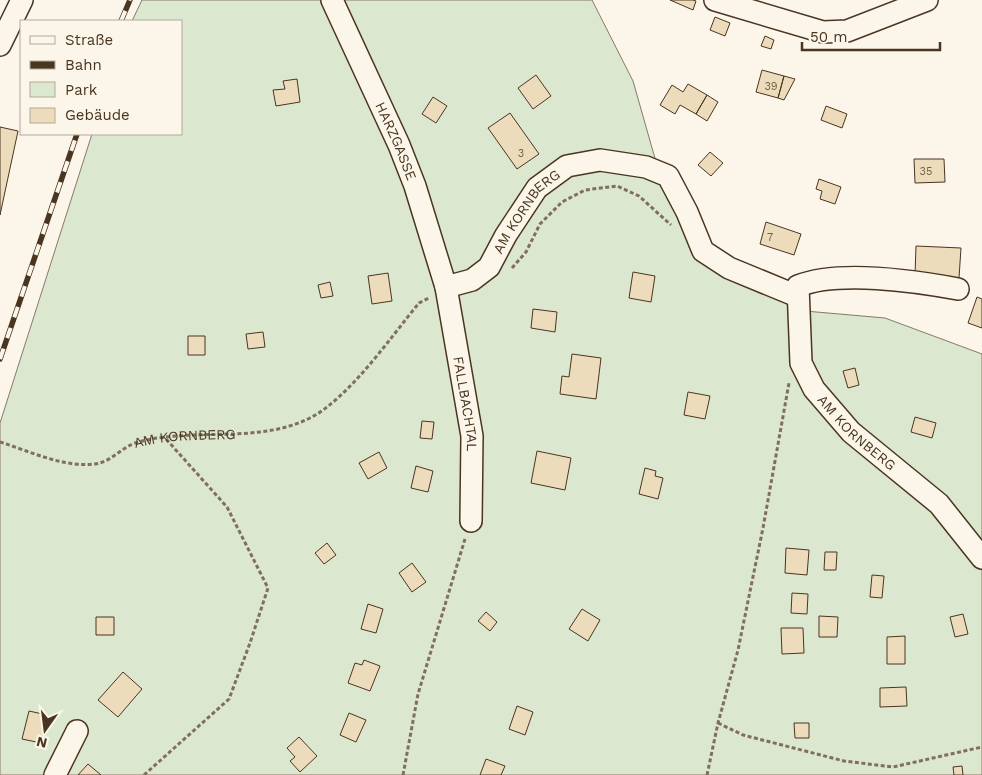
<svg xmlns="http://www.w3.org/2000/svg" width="982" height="775" viewBox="0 0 982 775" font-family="'Work Sans',sans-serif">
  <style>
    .green { fill: #dce7d0; stroke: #887966 }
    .building { fill: #ecdcbc; stroke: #4a3520 }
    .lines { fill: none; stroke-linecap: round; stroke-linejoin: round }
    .minor-casing { stroke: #4a3520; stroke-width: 24 }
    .path { stroke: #7f6f5c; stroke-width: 3; stroke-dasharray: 4 2.5; stroke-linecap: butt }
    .minor { stroke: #fbf6e9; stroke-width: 21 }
    .rail-casing { stroke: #4a3520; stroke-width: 5.5 }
    .rail { stroke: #fbf6e9; stroke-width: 4; stroke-dasharray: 11; stroke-linecap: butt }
    .labels { text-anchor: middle; stroke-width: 4; stroke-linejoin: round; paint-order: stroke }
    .number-label { font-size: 11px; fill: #725f47 }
    .street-label { font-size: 14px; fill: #4a3520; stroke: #fbf6e9 }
  </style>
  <rect width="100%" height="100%" fill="#fbf6e9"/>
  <!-- green -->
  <path class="green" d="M 142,0 L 592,0 L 633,81 L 658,169 L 694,255 L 805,311 L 885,318 L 982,354 L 982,775 L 0,775 L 0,423 L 92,134 L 181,134 L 181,21 L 132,21 Z"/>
  <!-- building -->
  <path class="building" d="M 670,0 L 693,0 L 696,1 L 693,10 Z
    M 715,17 L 730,23 L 725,36 L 710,30 Z
    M 765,36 L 774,40 L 771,49 L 761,46 Z
    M 762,70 L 784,76 L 778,98 L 756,92 Z
    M 536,75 L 551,96 L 533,109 L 518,88 Z
    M 784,76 L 795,79 L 784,100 L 778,98 Z
    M 297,79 L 300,102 L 276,106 L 273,90 L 285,89 L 283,81 Z
    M 688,84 L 707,95 L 696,114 L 680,105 L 675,114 L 660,105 L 672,85 L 683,92 Z
    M 707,95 L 718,102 L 707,121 L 696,114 Z
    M 433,97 L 447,106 L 436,123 L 422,114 Z
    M 826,106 L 847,114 L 842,128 L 821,120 Z
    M 510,113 L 539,154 L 517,169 L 488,128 Z
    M 0,127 L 18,131 L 0,215 Z
    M 710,152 L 723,163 L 711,176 L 698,165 Z
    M 914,159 L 944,159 L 945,182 L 915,183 Z
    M 819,179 L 841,187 L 835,204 L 820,199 L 822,191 L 816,189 Z
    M 766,222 L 801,234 L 794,255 L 760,244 Z
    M 916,246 L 961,248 L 959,278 L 915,275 Z
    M 633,272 L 655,276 L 651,302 L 629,298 Z
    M 388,273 L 392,301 L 372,304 L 368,276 Z
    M 330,282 L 333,296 L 321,298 L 318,285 Z
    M 977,297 L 982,299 L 982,328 L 968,323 Z
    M 533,309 L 557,312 L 555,332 L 531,328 Z
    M 263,332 L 265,347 L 248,349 L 246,334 Z
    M 188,336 L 205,336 L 205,355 L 188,355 Z
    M 572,354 L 601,358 L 596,399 L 560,394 L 562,376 L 569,377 Z
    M 855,368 L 859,385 L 848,388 L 843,371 Z
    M 688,392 L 710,396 L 705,419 L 684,415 Z
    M 915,417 L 936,423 L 932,438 L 911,432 Z
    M 422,421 L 434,422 L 432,439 L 420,438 Z
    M 537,451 L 571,458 L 565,490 L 531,483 Z
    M 379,452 L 387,468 L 368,479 L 359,463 Z
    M 416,466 L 433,471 L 428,492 L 411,488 Z
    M 645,468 L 656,471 L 655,476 L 663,478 L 658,499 L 639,494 Z
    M 327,543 L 336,555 L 324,564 L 315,553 Z
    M 786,548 L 809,550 L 807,575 L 785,573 Z
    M 825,552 L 837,552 L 836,570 L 824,570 Z
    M 412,563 L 426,582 L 412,592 L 399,573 Z
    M 872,575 L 884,576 L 882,598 L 870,597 Z
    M 792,593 L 808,594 L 807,614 L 791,613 Z
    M 368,604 L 383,609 L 376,633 L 361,629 Z
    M 582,609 L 600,620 L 588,641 L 569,629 Z
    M 486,612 L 497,622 L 490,631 L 478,621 Z
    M 963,614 L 968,634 L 955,637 L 950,617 Z
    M 819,616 L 838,617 L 837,637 L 819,637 Z
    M 96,617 L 114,617 L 114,635 L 96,635 Z
    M 781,628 L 803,628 L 804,653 L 782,654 Z
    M 905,636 L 905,664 L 887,664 L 887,637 Z
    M 364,660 L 380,666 L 370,691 L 348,683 L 355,663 L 362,665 Z
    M 123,672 L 142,689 L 118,717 L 98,700 Z
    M 906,687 L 907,706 L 880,707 L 880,688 Z
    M 517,706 L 533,712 L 525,735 L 509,729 Z
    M 29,711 L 47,715 L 41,743 L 22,739 Z
    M 349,713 L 366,720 L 356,742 L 340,735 Z
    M 794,723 L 809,723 L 809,738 L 795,738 Z
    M 299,737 L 317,756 L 300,772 L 290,761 L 295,757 L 287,748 Z
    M 486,759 L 505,766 L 501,775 L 480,775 Z
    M 88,764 L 101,775 L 78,775 Z
    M 962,766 L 963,775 L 954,775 L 953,767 Z"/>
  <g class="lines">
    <!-- minor casing -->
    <g class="minor-casing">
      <g id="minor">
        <path id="s2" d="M 332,0 L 399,145 L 415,186 L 446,287 L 472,436 L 471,521"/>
        <path d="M 715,0 L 823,32 L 847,31 L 927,0"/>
        <path d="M 0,45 L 22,0"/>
        <path id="s3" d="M 446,287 L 472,280 L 489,267 L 506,235 L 537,188 L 567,166 L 600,160 L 646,167 L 668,176 L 687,212 L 703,251 L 729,268 L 797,296"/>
        <path id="s4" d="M 958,289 C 915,281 838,270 798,286 L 801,363 L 814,389 L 851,432 L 939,504 L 982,558"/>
        <path d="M 55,775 L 77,731"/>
      </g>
    </g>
    <!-- path -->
    <g class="path">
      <path d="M 512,268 L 526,252 L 540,224 L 562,202 L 585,190 L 617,186 L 639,196 L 671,225"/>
      <path id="s1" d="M 0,442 C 29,451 64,468 95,464 C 111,462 121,448 135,443 C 192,426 256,445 310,418 C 349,398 390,338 419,303 L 429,298"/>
      <path d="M 718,723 L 743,735 L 844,761 L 893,767 L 982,747"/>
      <path d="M 144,775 L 229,699 L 250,643 L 268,588 L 227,507 L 166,439"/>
      <path d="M 403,775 L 418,694 L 465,539"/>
      <path d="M 707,775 L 718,723 L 738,650 L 763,528 L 789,383"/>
    </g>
    <!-- minor -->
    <use href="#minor" class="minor"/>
    <!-- rail casing -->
    <g class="rail-casing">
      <path id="rail" d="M 121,21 L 130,0
        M 0,359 L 77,134"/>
    </g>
    <!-- rail -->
    <use href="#rail" class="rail"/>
  </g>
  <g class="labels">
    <!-- number labels -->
    <g class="number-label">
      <text x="771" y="90">39</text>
      <text x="521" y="157">3</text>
      <text x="926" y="175">35</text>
      <text x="770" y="241">7</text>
    </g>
    <!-- street labels -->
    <g class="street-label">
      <text dy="5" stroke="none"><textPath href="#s2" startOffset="155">HARZGASSE</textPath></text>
      <text dy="5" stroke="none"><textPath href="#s3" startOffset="116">AM KORNBERG</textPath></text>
      <text dy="5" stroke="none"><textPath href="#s2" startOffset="428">FALLBACHTAL</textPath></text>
      <text dy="5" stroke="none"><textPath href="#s4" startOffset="329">AM KORNBERG</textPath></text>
      <text dy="5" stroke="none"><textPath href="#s1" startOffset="194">AM KORNBERG</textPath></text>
    </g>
  </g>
  <!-- legend -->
  <rect x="20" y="20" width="162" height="115" fill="#fbf6e9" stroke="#b4a999"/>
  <rect x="30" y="36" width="25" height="8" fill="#fbf6e9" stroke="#b4a999"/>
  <text x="65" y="45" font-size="15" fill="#4a3520">Straße</text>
  <rect x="30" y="61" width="25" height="8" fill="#4a3520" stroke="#b4a999"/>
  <text x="65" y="70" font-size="15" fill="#4a3520">Bahn</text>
  <rect x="30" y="82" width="25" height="15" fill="#dce7d0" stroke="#b4a999"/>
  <text x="65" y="95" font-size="15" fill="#4a3520">Park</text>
  <rect x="30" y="108" width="25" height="15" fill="#ecdcbc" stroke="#b4a999"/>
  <text x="65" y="120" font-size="15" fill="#4a3520">Gebäude</text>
  <!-- north arrow -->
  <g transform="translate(45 730) rotate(194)" stroke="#fbf6e9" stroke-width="4" paint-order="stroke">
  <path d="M0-4L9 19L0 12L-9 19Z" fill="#4a3520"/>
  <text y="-8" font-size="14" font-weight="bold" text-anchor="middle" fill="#4a3520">N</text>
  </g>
  <!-- scale -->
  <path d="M802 42v8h138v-8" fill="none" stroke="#4a3520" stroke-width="2.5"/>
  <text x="810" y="42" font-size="15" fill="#4a3520" stroke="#fbf6e9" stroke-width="4" paint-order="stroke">50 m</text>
</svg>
